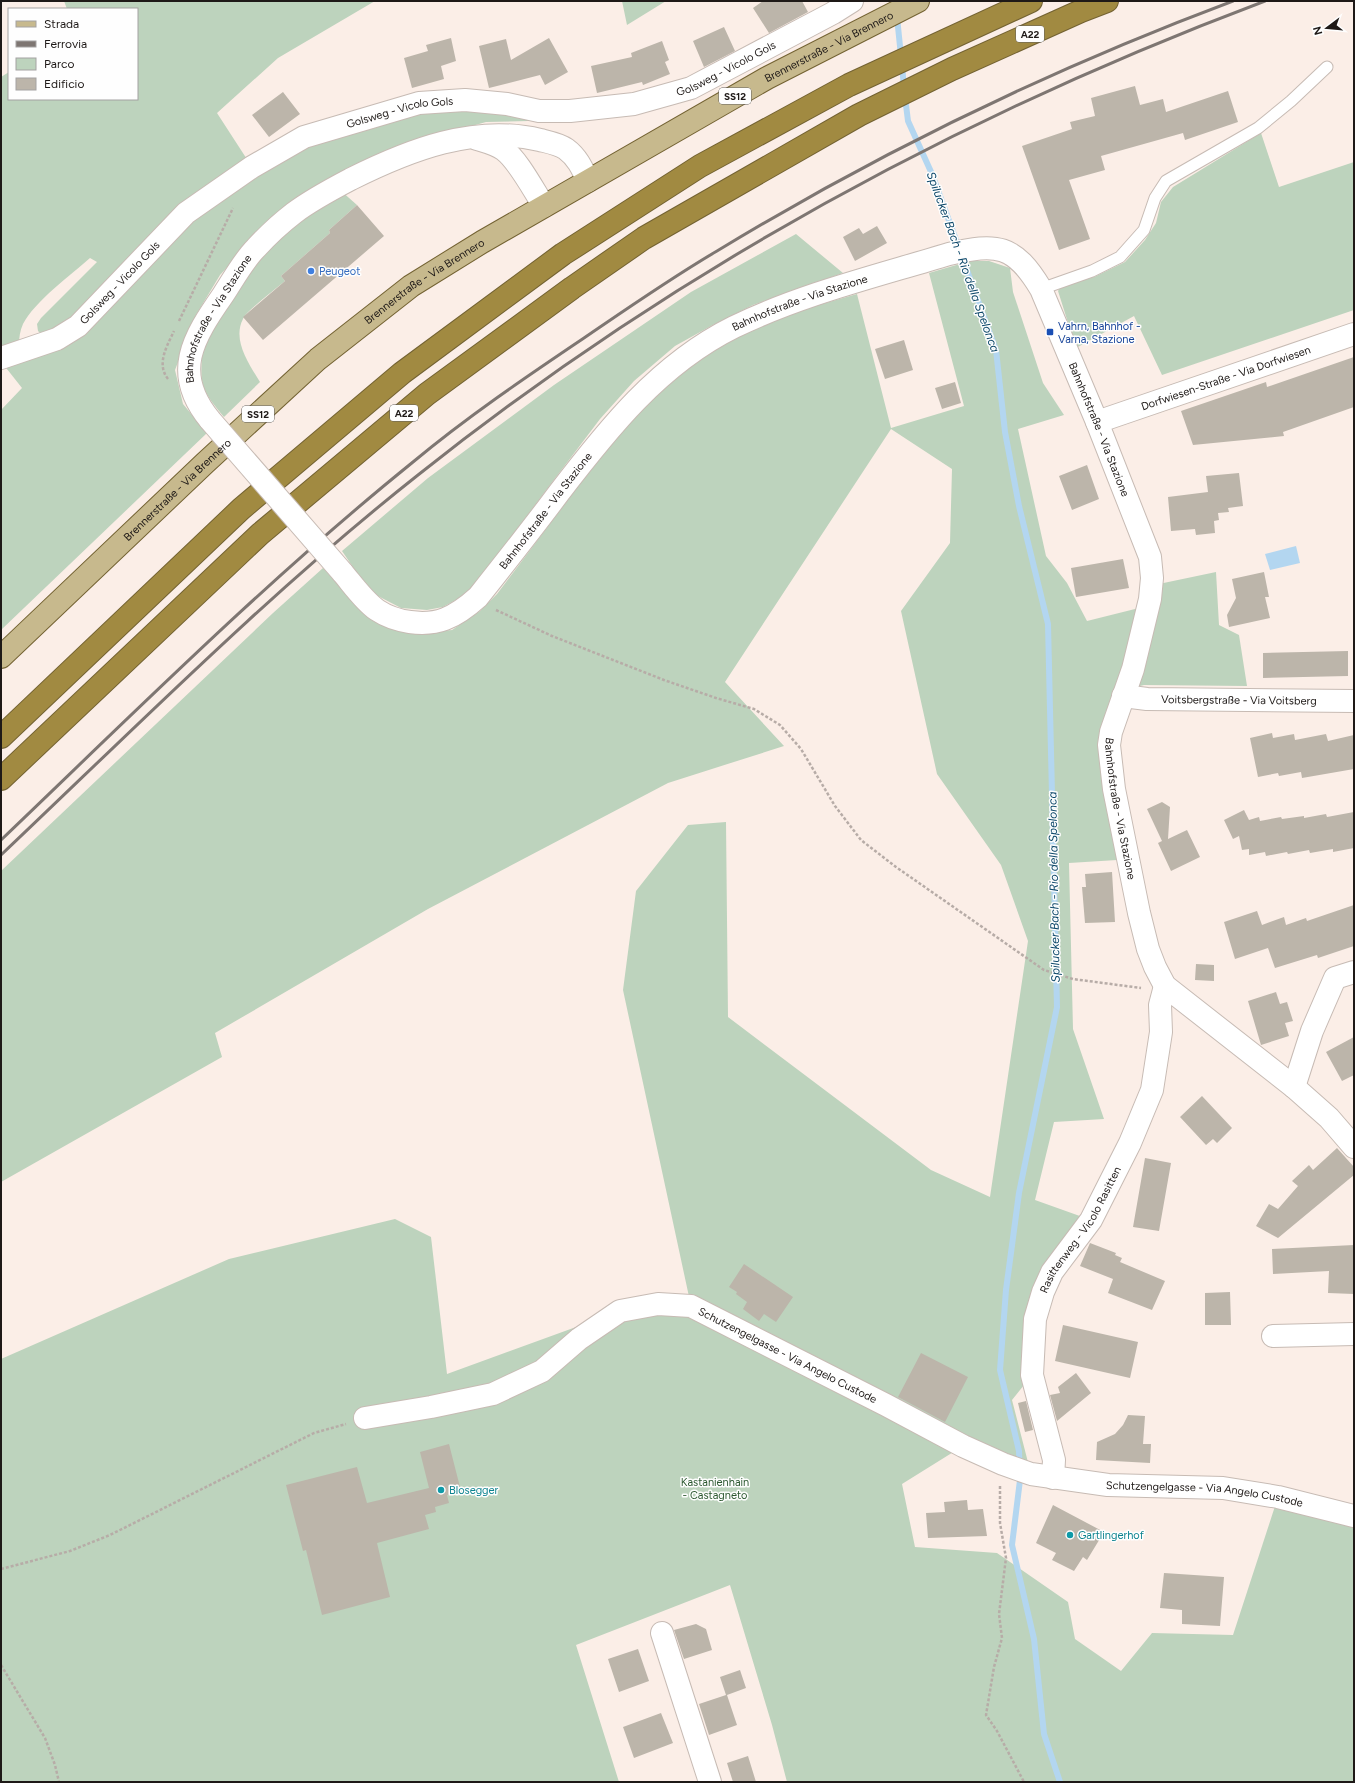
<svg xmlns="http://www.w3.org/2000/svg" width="1355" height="1783" viewBox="0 0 1355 1783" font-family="Figtree,sans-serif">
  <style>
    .green { fill: #bdd3bd }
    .water { fill: #b3d6f0 }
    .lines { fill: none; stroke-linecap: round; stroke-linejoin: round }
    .stream { stroke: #b3d6f0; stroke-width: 6 }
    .building { fill: #bcb5aa }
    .lane-casing { stroke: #c7bbb4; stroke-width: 13 }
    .street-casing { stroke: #c7bbb4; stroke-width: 24 }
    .primary-casing { stroke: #736232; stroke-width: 24 }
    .highway-casing { stroke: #736232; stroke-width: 24 }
    .path { stroke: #b7aca7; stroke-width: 2.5; stroke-dasharray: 3 2; stroke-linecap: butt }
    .lane { stroke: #fff; stroke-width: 11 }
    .street { stroke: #fff; stroke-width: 22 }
    .primary { stroke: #c7b98d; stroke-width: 22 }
    .highway { stroke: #a18a41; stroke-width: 22 }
    .rail { stroke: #7e7672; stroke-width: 3 }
    .street-bridge-casing { stroke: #c7bbb4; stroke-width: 24; stroke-linecap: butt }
    .street-bridge { stroke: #fff; stroke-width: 22 }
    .shop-dot { fill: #3f7fe0; stroke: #fefefe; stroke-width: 1.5 }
    .transit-dot { fill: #1a4fb4; stroke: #fefefe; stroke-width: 1.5 }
    .culture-dot { fill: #0f9aa8; stroke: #fefefe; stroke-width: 1.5 }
    .labels { text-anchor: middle; stroke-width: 3; stroke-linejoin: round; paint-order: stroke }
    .shield { fill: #fefefe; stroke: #615e5c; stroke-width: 1 }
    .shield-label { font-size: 10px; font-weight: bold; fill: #1e1917 }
    .street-label { font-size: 11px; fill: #1e1917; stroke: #fefefe }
    .shop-label { font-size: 11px; fill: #366cbe; stroke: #fefefe; text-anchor: start }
    .transit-label { font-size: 11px; fill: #164399; stroke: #fefefe; text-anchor: start }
    .park-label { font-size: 11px; fill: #2c5830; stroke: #fefefe }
    .culture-label { font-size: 11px; fill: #0d838f; stroke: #fefefe; text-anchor: start }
    .water-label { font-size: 12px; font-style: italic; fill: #0d486a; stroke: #fefefe }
  </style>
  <rect width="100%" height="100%" fill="#fbeee7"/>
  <!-- green -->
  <path class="green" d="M 64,1 L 375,1 L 278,58 L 217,113 L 252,167 L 389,110 L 539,111 L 528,121 L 486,122 L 408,144 L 250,242 L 220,275 L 196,315 L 175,370 L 183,404 L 207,433 L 1,630 L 1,410 L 22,388 L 3,364 L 42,335 L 38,331 L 37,324 L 41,318 L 97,262 L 90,258 C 71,275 35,301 23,324 C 20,331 19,337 19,345 L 1,350 L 1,77 L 9,72 L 9,99 L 137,99 L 137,9 L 67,9 Z
    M 622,1 L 666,1 L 627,25 Z
    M 1261,133 L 1279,187 L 1354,162 L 1354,310 L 1162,375 L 1134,316 L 1076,348 L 1058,291 L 1061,286 L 1094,277 L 1125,262 L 1145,240 L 1156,223 L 1161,202 L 1173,187 Z
    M 340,190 L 357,205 L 329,230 L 330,233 L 281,276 L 285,281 C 277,288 246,311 243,319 C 232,340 249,364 260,382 L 224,417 C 201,389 199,385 203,348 L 260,249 Z
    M 796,234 L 843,273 L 753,305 L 711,326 L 675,346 L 634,381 L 600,419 L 544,493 L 491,565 L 465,595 L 443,607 L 427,610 L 401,608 L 376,595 L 357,573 L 342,551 L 428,478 L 554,385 L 691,292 Z
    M 970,261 L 989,261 L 1010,268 L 1013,292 L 1043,383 L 1064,415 L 1018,429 L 1046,556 L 1067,583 L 1087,621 L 1139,608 L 1154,585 L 1216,572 L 1219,625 L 1239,635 L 1247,686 L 1144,685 L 1124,690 L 1106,711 L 1098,746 L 1117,860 L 1069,863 L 1073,1029 L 1104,1119 L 1054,1122 L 1035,1200 L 1091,1220 L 1052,1272 L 1032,1375 L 1012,1400 L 1031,1474 L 963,1446 L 902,1484 L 915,1547 L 997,1553 L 1068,1602 L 1075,1639 L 1121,1671 L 1152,1633 L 1233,1635 L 1278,1497 L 1354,1516 L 1354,1782 L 787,1782 L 772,1725 L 730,1585 L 576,1645 L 619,1782 L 1,1782 L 1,1359 L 229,1259 L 395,1219 L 431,1237 L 447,1374 L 620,1311 L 691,1306 L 623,990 L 636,891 L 688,825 L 726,822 L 728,1017 L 931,1170 L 990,1197 L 1028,941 L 1001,865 L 937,774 L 901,611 L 950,543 L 952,469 L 891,429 L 725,682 L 784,746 L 668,783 L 428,909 L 215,1033 L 222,1057 L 1,1182 L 1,871 L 273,613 L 323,568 L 359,607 L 431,632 L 452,630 L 480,611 L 497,594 L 631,416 L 710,351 L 758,326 L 815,306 L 857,294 L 891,428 L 964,406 L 929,273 Z"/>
  <!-- water -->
  <path class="water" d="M 1296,546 L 1300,563 L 1270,570 L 1265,554 Z"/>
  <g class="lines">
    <!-- stream -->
    <path class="stream" d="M 897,17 L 901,56
      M 902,65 L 904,88
      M 905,97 L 908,121 L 932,174 L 996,350 L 1005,432 L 1019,506 L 1048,624 L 1057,1007 L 1019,1193 L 1006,1290 L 1000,1370 L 1019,1451 L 1020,1480 L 1012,1545 L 1034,1639 L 1044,1734 L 1060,1782"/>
  </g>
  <!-- building -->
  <path class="building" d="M 763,1 L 802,1 L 808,12 L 769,33 L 753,8 Z
    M 724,27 L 735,51 L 704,67 L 693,41 Z
    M 451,38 L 456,61 L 441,66 L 444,79 L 412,88 L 404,58 L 428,51 L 426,45 Z
    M 549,38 L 568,72 L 545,85 L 540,75 L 489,88 L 479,46 L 506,39 L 511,60 Z
    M 662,41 L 669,60 L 665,62 L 670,74 L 643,85 L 642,82 L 597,93 L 591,66 L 632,57 L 631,53 Z
    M 1135,86 L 1140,105 L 1163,99 L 1166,112 L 1228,91 L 1238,122 L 1185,140 L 1183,133 L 1101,156 L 1105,170 L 1069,180 L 1090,239 L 1059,250 L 1022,146 L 1072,129 L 1070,122 L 1095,116 L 1091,98 Z
    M 283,92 L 300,114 L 269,137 L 252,115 Z
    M 357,205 L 384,236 L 263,340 L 243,317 L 285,281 L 281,276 L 330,233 L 329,230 Z
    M 877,226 L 887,243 L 855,261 L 843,237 L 859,228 L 863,234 Z
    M 904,340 L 913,370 L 885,379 L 875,349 Z
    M 1354,357 L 1354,407 L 1283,432 L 1284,436 L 1193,445 L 1181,411 L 1266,382 L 1267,387 Z
    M 955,382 L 961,403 L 942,409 L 935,388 Z
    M 1087,465 L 1099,499 L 1072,510 L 1059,476 Z
    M 1239,473 L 1243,506 L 1228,508 L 1229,512 L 1218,513 L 1219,520 L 1214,521 L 1215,533 L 1196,535 L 1195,529 L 1171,531 L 1168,497 L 1208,492 L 1206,476 Z
    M 1123,559 L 1129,588 L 1076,597 L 1071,568 Z
    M 1264,572 L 1269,597 L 1265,597 L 1270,618 L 1229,627 L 1227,615 L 1236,598 L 1232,579 Z
    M 1348,651 L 1348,676 L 1263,678 L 1263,653 Z
    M 1272,733 L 1273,738 L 1294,734 L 1295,740 L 1326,734 L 1328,741 L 1354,735 L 1354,769 L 1302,778 L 1301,772 L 1279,776 L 1278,773 L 1258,777 L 1250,738 Z
    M 1162,802 L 1170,807 L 1168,839 L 1187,830 L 1200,857 L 1171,871 L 1158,843 L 1162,841 L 1147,809 Z
    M 1244,810 L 1249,820 L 1259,817 L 1260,821 L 1281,817 L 1282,819 L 1304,816 L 1304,818 L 1326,814 L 1327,817 L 1354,812 L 1354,848 L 1333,852 L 1333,849 L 1310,853 L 1309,850 L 1288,854 L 1287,852 L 1266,856 L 1265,852 L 1249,855 L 1249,849 L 1242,850 L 1239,836 L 1233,839 L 1224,820 Z
    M 1112,872 L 1115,922 L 1085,923 L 1082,887 L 1086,887 L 1085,874 Z
    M 1354,905 L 1354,946 L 1318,958 L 1317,955 L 1275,968 L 1268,948 L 1235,959 L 1224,922 L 1257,911 L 1262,925 L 1284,917 L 1286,925 L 1306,918 L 1307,921 Z
    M 1196,964 L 1214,965 L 1214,981 L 1195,980 Z
    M 1276,992 L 1280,1004 L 1287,1002 L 1293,1021 L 1285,1023 L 1289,1036 L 1261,1045 L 1248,1001 Z
    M 1354,1037 L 1354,1075 L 1342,1081 L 1326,1052 Z
    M 1202,1096 L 1232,1128 L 1217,1143 L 1213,1139 L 1206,1145 L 1180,1117 Z
    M 1337,1148 L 1354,1167 L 1354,1175 L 1278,1238 L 1256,1226 L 1269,1204 L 1278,1209 L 1298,1186 L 1292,1181 L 1309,1165 L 1313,1170 Z
    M 1145,1158 L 1171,1163 L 1159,1231 L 1133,1227 Z
    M 1090,1243 L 1116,1253 L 1115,1255 L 1122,1258 L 1120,1262 L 1165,1281 L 1152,1310 L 1108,1293 L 1113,1279 L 1080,1266 Z
    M 1354,1245 L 1354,1294 L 1328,1293 L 1329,1271 L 1273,1274 L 1272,1249 Z
    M 744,1264 L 793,1297 L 776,1322 L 764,1314 L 759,1321 L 743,1309 L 747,1302 L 736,1294 L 737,1292 L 729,1287 Z
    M 1230,1292 L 1231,1325 L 1205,1325 L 1205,1293 Z
    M 1063,1325 L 1138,1342 L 1130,1378 L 1055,1361 Z
    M 921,1353 L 968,1377 L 945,1422 L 898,1397 Z
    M 1076,1373 L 1091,1393 L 1057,1421 L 1050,1395 L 1060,1393 L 1058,1387 Z
    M 1026,1401 L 1033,1430 L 1025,1432 L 1018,1403 Z
    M 1128,1415 L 1145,1416 L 1143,1444 L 1151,1444 L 1150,1463 L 1096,1460 L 1097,1442 L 1115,1434 L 1123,1425 Z
    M 449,1444 L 461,1491 L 447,1495 L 449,1503 L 435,1507 L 436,1512 L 425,1515 L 429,1529 L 377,1543 L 390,1597 L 322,1615 L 306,1550 L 303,1551 L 286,1485 L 357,1467 L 367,1503 L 429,1488 L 420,1452 Z
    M 967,1500 L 968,1510 L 983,1509 L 987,1536 L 928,1538 L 926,1513 L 945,1512 L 944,1502 Z
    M 1053,1505 L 1104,1532 L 1087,1560 L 1083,1557 L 1074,1571 L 1052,1560 L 1056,1553 L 1036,1543 Z
    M 1164,1573 L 1224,1577 L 1220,1626 L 1182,1624 L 1182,1610 L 1160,1608 Z
    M 696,1624 L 706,1629 L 712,1650 L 684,1659 L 674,1630 Z
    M 638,1649 L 649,1681 L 619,1692 L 608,1659 Z
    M 740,1670 L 746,1688 L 727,1695 L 737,1725 L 709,1735 L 699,1704 L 726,1695 L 720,1677 Z
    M 661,1713 L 673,1743 L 634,1758 L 623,1727 Z
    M 748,1756 L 756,1782 L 733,1782 L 727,1763 Z"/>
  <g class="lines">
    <!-- lane casing -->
    <g class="lane-casing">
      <path id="lane" d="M 1041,289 L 1092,271 L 1120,257 L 1144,230 L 1155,198 L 1166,181 L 1258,128 L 1291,101 L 1327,67"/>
    </g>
    <!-- street casing -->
    <g class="street-casing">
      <g id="street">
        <path d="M 477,139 C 487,142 496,144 504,150 C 518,160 534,191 544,206"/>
        <path id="s1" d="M 1,358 L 57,339 L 78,326 L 186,213 L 252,167 L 304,137 L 419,103 L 465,100 L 507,104 L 539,111 L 570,111 L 634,104 L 691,88 L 833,13 L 852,1"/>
        <path id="s2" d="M 210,420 C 171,373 193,338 223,295 C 233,280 243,261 256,248 C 267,236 281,223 294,213 C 311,200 332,189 351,179 C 409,150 475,124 540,140 C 548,142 559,144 566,149 C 577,157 582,168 588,181"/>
        <path id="s3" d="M 1097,422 L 1354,334"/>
        <path id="s4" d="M 342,572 C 353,585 364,601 377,610 C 395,622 424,627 445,619 C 458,614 468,606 478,597 C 505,563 532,529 558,494 C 607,430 659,364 734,327 C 802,294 877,276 949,254 C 997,243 1014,244 1041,289 L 1097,422 L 1150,557 L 1152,578 L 1150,599 L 1133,669 L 1111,732 L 1109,745 L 1114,789 L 1139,913 L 1148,949 L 1155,967 L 1165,986 L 1294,1087 L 1329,1118 L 1354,1147"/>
        <path id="s5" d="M 1123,696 L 1147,699 L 1354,701"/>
        <path d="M 1294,1087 L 1312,1031 L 1335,978 L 1354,972"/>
        <path d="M 1273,1336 L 1354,1334"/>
        <path id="s6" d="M 365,1418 L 431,1407 L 493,1394 L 542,1371 L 579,1339 L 620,1311 L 658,1304 L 691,1306 L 886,1405 L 963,1446 L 1003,1464 L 1031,1474 L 1108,1485 L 1223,1488 L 1278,1497 L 1354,1516"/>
        <path id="s7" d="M 1053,1478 L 1054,1460 L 1032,1375 L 1035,1319 L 1043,1292 L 1052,1272 L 1091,1220 L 1130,1143 L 1152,1090 L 1161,1032 L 1160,1005 L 1165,986"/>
        <path d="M 662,1633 L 710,1782"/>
      </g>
    </g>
    <!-- primary casing -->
    <g class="primary-casing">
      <g id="primary">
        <path id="s8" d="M 1,657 L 205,463 L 318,359 L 411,286 L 482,242 L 767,78 L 918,1"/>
      </g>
    </g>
    <!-- highway casing -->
    <g class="highway-casing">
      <path id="highway" d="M 1,737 L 241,509 L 402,373 L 563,254 L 700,166 L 849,85 L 1031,1
        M 1,779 L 260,534 L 427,394 L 572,288 L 644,238 L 859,115 L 952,69 L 1081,11 L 1107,1"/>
    </g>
    <!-- path -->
    <path class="path" d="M 179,321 L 233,208
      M 168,379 C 156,364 167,346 174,331
      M 496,610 L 552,636 L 664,680 L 716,698 L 754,709 L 780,725 L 801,749 L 835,806 L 861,840 L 896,867 L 1044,970 L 1073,979 L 1141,988
      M 1000,1486 L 1000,1523 L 1006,1558 L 999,1614 L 1002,1638 L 994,1667 L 986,1715 L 997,1731 L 1024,1782
      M 1,1569 L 70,1551 L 110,1535 L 314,1433 L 346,1424
      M 1,1665 L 45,1738 L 55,1765 L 59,1782"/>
    <!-- lane -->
    <use href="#lane" class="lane"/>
    <!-- street -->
    <use href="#street" class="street"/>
    <!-- primary -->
    <use href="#primary" class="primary"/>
    <!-- highway -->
    <use href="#highway" class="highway"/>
    <!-- rail -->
    <path class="rail" d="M 1,840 C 136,711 268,579 413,462 C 467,417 526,377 584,338 C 628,308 671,278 717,251 C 880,152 1054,68 1233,1
      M 1,855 C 137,726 271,591 418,475 C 674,271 959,116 1265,1"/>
    <!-- street-bridge casing -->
    <g class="street-bridge-casing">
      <path id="street-bridge" d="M 210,420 L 342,572"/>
    </g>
    <!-- street-bridge -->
    <use href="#street-bridge" class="street-bridge"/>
  </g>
  <!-- markers -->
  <circle class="shop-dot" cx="311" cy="271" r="4"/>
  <rect class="transit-dot" x="1046" y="328" width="8" height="8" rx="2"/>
  <g class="culture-dot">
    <circle cx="441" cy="1490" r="4"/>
    <circle cx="1070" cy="1535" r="4"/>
  </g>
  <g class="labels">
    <!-- shield labels -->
    <g class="shield">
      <rect x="1016" y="26" width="28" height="16" rx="3"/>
      <rect x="719" y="88" width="32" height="16" rx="3"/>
      <rect x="390" y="405" width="28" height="16" rx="3"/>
      <rect x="242" y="406" width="32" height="16" rx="3"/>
    </g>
    <g class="shield-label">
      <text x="1030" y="38">A22</text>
      <text x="735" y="100">SS12</text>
      <text x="404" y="417">A22</text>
      <text x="258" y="418">SS12</text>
    </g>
    <!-- street labels -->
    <g class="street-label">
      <text dy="4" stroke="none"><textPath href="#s8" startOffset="1035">Brennerstraße - Via Brennero</textPath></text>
      <text dy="4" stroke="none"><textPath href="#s1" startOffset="816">Golsweg - Vicolo Gols</textPath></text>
      <text dy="4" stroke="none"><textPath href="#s1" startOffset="480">Golsweg - Vicolo Gols</textPath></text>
      <text dy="4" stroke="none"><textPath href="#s8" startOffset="567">Brennerstraße - Via Brennero</textPath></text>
      <text dy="4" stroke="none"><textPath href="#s1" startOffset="144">Golsweg - Vicolo Gols</textPath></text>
      <text dy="4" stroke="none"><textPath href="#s4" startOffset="608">Bahnhofstraße - Via Stazione</textPath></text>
      <text dy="4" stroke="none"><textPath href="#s2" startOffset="114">Bahnhofstraße - Via Stazione</textPath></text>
      <text dy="4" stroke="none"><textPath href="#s3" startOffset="136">Dorfwiesen-Straße - Via Dorfwiesen</textPath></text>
      <text dy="4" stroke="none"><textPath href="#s4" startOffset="1027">Bahnhofstraße - Via Stazione</textPath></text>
      <text dy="4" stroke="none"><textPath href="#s8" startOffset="243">Brennerstraße - Via Brennero</textPath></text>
      <text dy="4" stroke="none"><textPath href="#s4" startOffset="272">Bahnhofstraße - Via Stazione</textPath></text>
      <text dy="4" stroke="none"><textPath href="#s5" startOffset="116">Voitsbergstraße - Via Voitsberg</textPath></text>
      <text dy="4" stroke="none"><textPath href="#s4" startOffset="1423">Bahnhofstraße - Via Stazione</textPath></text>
      <text dy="4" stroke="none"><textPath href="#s7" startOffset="263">Rasittenweg - Vicolo Rasitten</textPath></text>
      <text dy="4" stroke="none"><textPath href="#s6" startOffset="463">Schutzengelgasse - Via Angelo Custode</textPath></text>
      <text dy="4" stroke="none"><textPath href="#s6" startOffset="909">Schutzengelgasse - Via Angelo Custode</textPath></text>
    </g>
    <!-- shop labels -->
    <g class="shop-label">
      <text x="319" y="275">Peugeot</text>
    </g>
    <!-- transit labels -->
    <g class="transit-label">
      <text x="1058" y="330">Vahrn, Bahnhof -<tspan x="1058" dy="13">Varna, Stazione</tspan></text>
    </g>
    <!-- park labels -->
    <g class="park-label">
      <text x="715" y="1486">Kastanienhain<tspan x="715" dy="13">- Castagneto</tspan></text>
    </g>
    <!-- culture labels -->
    <g class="culture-label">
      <text x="449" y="1494">Blosegger</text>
      <text x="1078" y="1539">Gartlingerhof</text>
    </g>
    <!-- water labels -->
    <g class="water-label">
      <text transform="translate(963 262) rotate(70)" y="4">Spilucker Bach - Rio della Spelonca</text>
      <text transform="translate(1054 887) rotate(-91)" y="4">Spilucker Bach - Rio della Spelonca</text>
    </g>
  </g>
  <!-- border -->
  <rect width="1355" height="1783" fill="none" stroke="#1e1917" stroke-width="4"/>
  <!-- legend -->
  <rect x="8" y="8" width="130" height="92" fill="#fefefe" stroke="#a4a2a2"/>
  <rect x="16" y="21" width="20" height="6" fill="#c7b98d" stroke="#a4a2a2"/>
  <text x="44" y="28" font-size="12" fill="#1e1917">Strada</text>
  <rect x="16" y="41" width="20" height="6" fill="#7e7672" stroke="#a4a2a2"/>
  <text x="44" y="48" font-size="12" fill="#1e1917">Ferrovia</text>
  <rect x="16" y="58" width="20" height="12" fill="#bdd3bd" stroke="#a4a2a2"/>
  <text x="44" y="68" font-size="12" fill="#1e1917">Parco</text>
  <rect x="16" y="78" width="20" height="12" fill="#bcb5aa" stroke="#a4a2a2"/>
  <text x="44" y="88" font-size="12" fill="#1e1917">Edificio</text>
  <!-- north arrow -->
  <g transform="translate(1327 28) rotate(254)" stroke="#fefefe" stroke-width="3" paint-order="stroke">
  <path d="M0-3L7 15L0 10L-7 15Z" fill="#1e1917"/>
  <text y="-6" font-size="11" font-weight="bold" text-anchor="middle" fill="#1e1917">N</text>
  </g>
</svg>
